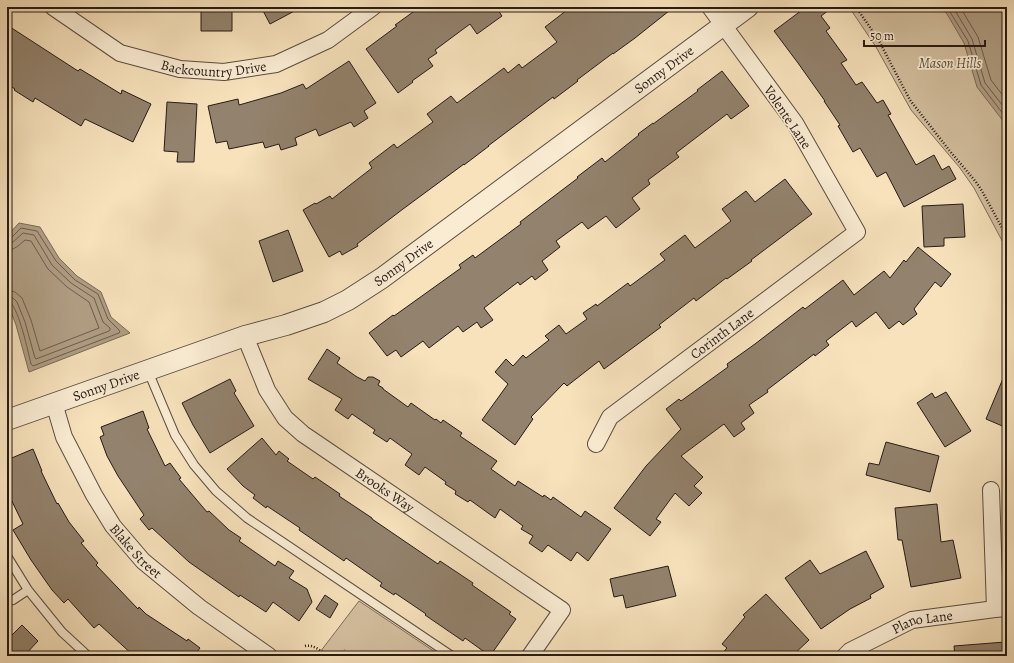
<svg xmlns="http://www.w3.org/2000/svg" width="1014" height="663" viewBox="0 0 1014 663" font-family="Alegreya,serif">
  <style>
    .green { fill: #d4c0a0; stroke: #7e6e5c }
    .water { fill: #b09e84; stroke: #796a58 }
    .lines { fill: none; stroke-linecap: round; stroke-linejoin: round }
    .shore { stroke: #6c5c4e; stroke-width: 1 }
    .building { fill: #93826d; stroke: #271b17 }
    .service-casing { stroke: #5b4d40; stroke-width: 10 }
    .minor-casing { stroke: #5b4d40; stroke-width: 18 }
    .tertiary-casing { stroke: #5b4d40; stroke-width: 22 }
    .path { stroke: #271b17; stroke-width: 2.5; stroke-dasharray: 1 2; stroke-linecap: butt }
    .service { stroke: #faecd3; stroke-width: 8 }
    .minor { stroke: #faecd3; stroke-width: 16 }
    .tertiary { stroke: #faecd3; stroke-width: 20 }
    .labels { text-anchor: middle; stroke-width: 3.5; stroke-linejoin: round; paint-order: stroke }
    .street-label { font-size: 14px; fill: #271b17; stroke: #faecd3 }
    .park-label { font-size: 14px; font-style: italic; fill: #5b4d40; stroke: #faecd3 }
  </style>
  <rect width="100%" height="100%" fill="#f7e2bc"/>
  <filter id="stains"><feTurbulence type="fractalNoise" baseFrequency=".005" numOctaves="4"/><feColorMatrix values="0 0 0 0 .2 0 0 0 0 .09 0 0 0 0 .02 0 0 0 .5 -.17"/></filter>
  <radialGradient id="worn" r=".72"><stop offset=".6" stop-color="#630" stop-opacity="0"/><stop offset="1" stop-color="#630" stop-opacity=".3"/></radialGradient>
  <!-- green -->
  <path class="green" d="M 849,7 L 1007,7 L 1007,250 L 974,188 L 960,168 L 911,110 L 876,47 Z
    M 359,601 L 441,656 L 317,656 Z"/>
  <!-- water -->
  <path class="water" d="M 941,7 L 1007,7 L 1007,126 L 977,87 L 964,43 L 947,14 Z
    M 19,223 L 40,227 L 59,258 L 77,276 L 101,292 L 111,317 L 130,333 L 29,372 L 16,325 L 7,301 L 7,236 Z"/>
  <g class="lines">
    <!-- shore -->
    <path class="shore" d="M 946,7 L 950,12 L 968,41 L 981,85 L 1007,119
      M 953,7 L 972,39 L 985,83 L 1007,111
      M 960,7 L 978,37 L 991,80 L 1007,101
      M 7,239 L 11,238 L 21,228 L 37,231 L 56,261 L 75,280 L 98,294 L 108,319 L 119,330 L 120,332 L 119,333 L 33,366 L 31,364 C 28,351 19,310 10,302 L 7,301
      M 7,244 L 13,242 L 23,233 L 34,235 L 52,265 L 71,283 L 94,298 L 103,322 L 110,328 L 110,330 L 109,331 L 36,359 L 35,358 L 25,322 L 17,302 L 13,298 L 7,296
      M 7,250 C 15,250 19,245 25,240 L 31,241 L 48,269 L 67,287 L 89,302 L 99,328 L 40,351 L 31,320 L 22,298 L 15,292 L 7,290"/>
  </g>
  <!-- building -->
  <path class="building" d="M 201,7 L 232,7 L 232,31 L 201,31 Z
    M 261,7 L 302,7 L 270,24 Z
    M 420,7 L 496,7 L 502,16 L 477,34 L 470,24 L 435,50 L 437,53 L 428,59 L 433,66 L 412,81 L 413,82 L 398,93 L 366,49 L 397,26 L 395,25 Z
    M 571,7 L 674,7 L 635,38 L 613,54 L 613,53 L 577,80 L 578,81 L 554,99 L 553,97 L 488,146 L 489,146 L 464,165 L 464,164 L 403,209 L 357,244 L 358,246 L 342,255 L 340,251 L 329,257 L 303,210 L 315,203 L 316,204 L 330,196 L 332,199 L 372,168 L 369,163 L 394,144 L 397,148 L 433,122 L 427,114 L 451,96 L 457,103 L 504,68 L 508,73 L 519,64 L 522,68 L 557,42 L 545,27 Z
    M 806,7 L 833,7 L 821,16 L 830,28 L 826,31 L 847,60 L 841,63 L 856,85 L 862,82 L 877,103 L 883,100 L 891,114 L 888,115 L 916,165 L 934,155 L 942,170 L 949,166 L 956,179 L 904,207 L 886,172 L 877,177 L 860,148 L 853,152 L 838,126 L 840,125 L 824,101 L 825,101 L 798,63 L 774,31 Z
    M 7,25 L 78,71 L 80,69 L 121,94 L 122,90 L 151,104 L 133,142 L 85,119 L 81,126 L 35,98 L 33,102 L 14,90 L 15,89 L 7,84 Z
    M 349,61 L 376,103 L 364,111 L 368,118 L 354,127 L 351,122 L 319,136 L 316,129 L 295,138 L 297,145 L 281,150 L 279,144 L 265,148 L 263,142 L 229,149 L 227,141 L 216,143 L 208,106 L 238,99 L 239,105 L 281,93 L 303,84 L 306,89 Z
    M 722,71 L 749,106 L 731,119 L 727,114 L 676,153 L 679,157 L 648,180 L 650,184 L 632,198 L 640,209 L 616,228 L 606,216 L 588,229 L 582,222 L 556,241 L 560,247 L 542,261 L 548,270 L 535,280 L 532,276 L 520,285 L 518,282 L 484,308 L 493,320 L 481,328 L 477,322 L 463,332 L 458,326 L 429,348 L 423,341 L 401,357 L 396,350 L 387,356 L 369,333 L 393,315 L 394,316 L 461,268 L 459,265 L 473,255 L 475,258 L 521,224 L 520,222 L 578,178 L 577,177 L 602,158 L 605,162 L 639,135 L 638,134 L 653,123 L 653,124 L 698,91 L 697,90 Z
    M 167,102 L 197,104 L 194,162 L 177,162 L 178,152 L 164,151 Z
    M 785,179 L 812,214 L 751,260 L 752,261 L 727,279 L 726,278 L 696,301 L 694,298 L 659,325 L 661,327 L 604,369 L 599,361 L 567,386 L 564,383 L 531,417 L 533,419 L 515,445 L 482,420 L 508,384 L 495,372 L 506,359 L 513,366 L 523,355 L 526,358 L 549,340 L 545,336 L 559,325 L 566,334 L 587,319 L 583,313 L 596,304 L 597,306 L 628,283 L 630,286 L 665,260 L 660,254 L 685,235 L 695,248 L 731,221 L 722,209 L 746,191 L 755,202 Z
    M 963,204 L 965,237 L 944,238 L 944,246 L 924,247 L 922,206 Z
    M 288,230 L 303,271 L 273,282 L 259,241 Z
    M 918,247 L 951,274 L 941,287 L 935,282 L 914,309 L 917,314 L 903,325 L 899,321 L 889,329 L 876,312 L 856,327 L 852,321 L 826,341 L 829,345 L 815,356 L 814,354 L 767,390 L 768,392 L 749,405 L 754,413 L 741,423 L 745,429 L 734,437 L 724,424 L 681,456 L 703,477 L 694,486 L 702,493 L 689,506 L 675,493 L 656,519 L 661,522 L 650,536 L 614,508 L 646,466 L 681,429 L 666,409 L 679,399 L 681,401 L 728,367 L 727,364 L 755,344 L 803,307 L 805,309 L 843,280 L 854,295 L 884,271 L 890,278 L 904,260 L 906,262 Z
    M 327,349 L 340,358 L 337,363 L 357,377 L 365,381 L 368,377 L 373,377 L 380,381 L 378,385 L 383,388 L 383,389 L 408,407 L 411,403 L 435,420 L 436,419 L 441,423 L 443,420 L 462,433 L 460,436 L 497,461 L 491,469 L 515,486 L 518,481 L 543,497 L 544,495 L 551,500 L 553,497 L 581,517 L 585,511 L 611,529 L 588,561 L 577,552 L 571,561 L 548,545 L 542,552 L 529,543 L 533,536 L 521,529 L 523,526 L 500,509 L 495,518 L 470,500 L 468,502 L 455,494 L 456,491 L 445,484 L 446,482 L 425,467 L 419,475 L 405,465 L 412,454 L 390,438 L 387,442 L 373,433 L 375,430 L 352,414 L 348,419 L 335,410 L 342,399 L 308,379 Z
    M 1007,369 L 1007,428 L 986,419 Z
    M 230,379 L 236,391 L 234,393 L 254,426 L 210,453 L 193,425 L 182,403 Z
    M 946,392 L 971,431 L 945,447 L 917,403 L 932,393 L 935,398 Z
    M 143,411 L 149,428 L 147,429 L 165,466 L 170,463 L 181,478 L 179,479 L 207,512 L 209,511 L 229,530 L 241,538 L 239,541 L 275,566 L 278,561 L 294,571 L 289,578 L 307,589 L 312,602 L 299,621 L 273,602 L 266,612 L 240,595 L 239,597 L 189,562 L 152,528 L 149,530 L 140,519 L 144,515 L 118,476 L 107,456 L 100,437 L 104,435 L 101,427 Z
    M 262,438 L 276,455 L 279,451 L 289,459 L 287,461 L 313,479 L 315,477 L 340,494 L 339,496 L 372,518 L 372,519 L 438,564 L 440,561 L 473,583 L 472,585 L 511,612 L 509,614 L 516,619 L 490,656 L 465,638 L 463,641 L 425,615 L 426,614 L 395,593 L 394,595 L 380,586 L 382,583 L 346,558 L 344,561 L 299,530 L 300,528 L 267,506 L 266,508 L 253,498 L 255,495 L 243,486 L 227,469 Z
    M 886,442 L 939,456 L 930,492 L 866,475 L 869,463 L 879,465 Z
    M 33,449 L 42,471 L 41,471 L 57,504 L 58,503 L 69,522 L 84,541 L 81,543 L 98,563 L 96,565 L 138,609 L 139,607 L 146,614 L 187,641 L 188,639 L 200,648 L 194,656 L 134,656 L 99,624 L 94,628 L 68,599 L 64,603 L 52,590 L 31,560 L 13,530 L 23,524 L 7,491 L 7,460 Z
    M 937,504 L 941,542 L 953,540 L 961,578 L 911,587 L 902,540 L 898,540 L 895,508 Z
    M 866,551 L 884,587 L 870,595 L 871,598 L 850,609 L 821,629 L 785,578 L 810,560 L 820,574 Z
    M 668,566 L 676,596 L 626,608 L 623,595 L 614,597 L 610,579 Z
    M 766,594 L 809,640 L 792,656 L 720,656 L 727,648 L 722,644 L 745,617 L 743,615 Z
    M 325,595 L 338,604 L 330,618 L 316,609 Z
    M 22,625 L 38,641 L 24,656 L 7,656 L 7,640 Z
    M 1005,642 L 1006,656 L 955,656 L 954,646 Z"/>
  <g class="lines">
    <!-- service casing -->
    <g class="service-casing">
      <path id="service" d="M 148,371 L 175,435 L 194,465 L 216,491 L 247,518 L 452,656
        M 7,556 L 28,590 L 62,632 L 88,656
        M 7,601 L 13,600 L 28,590"/>
    </g>
    <!-- minor casing -->
    <g class="minor-casing">
      <g id="minor">
        <path id="s1" d="M 53,7 L 120,53 L 180,69 L 224,72 L 276,64 L 328,40 L 373,7"/>
        <path id="s2" d="M 245,336 L 267,390 L 285,418 L 303,434 L 562,610 L 530,656"/>
        <path id="s3" d="M 54,403 L 64,437 L 94,495 L 113,526 L 143,561 L 199,607 L 269,656"/>
        <path id="s4" d="M 596,444 L 610,417 L 857,232 L 795,123 L 710,7"/>
        <path d="M 991,490 L 995,609"/>
        <path id="s5" d="M 845,656 L 850,651 L 912,620 L 995,609 L 1007,608"/>
      </g>
    </g>
    <!-- tertiary casing -->
    <g class="tertiary-casing">
      <g id="tertiary">
        <path id="s6" d="M 7,420 L 245,336 L 286,325 L 324,312 L 348,300 L 382,278 L 748,7"/>
      </g>
    </g>
    <!-- path -->
    <path class="path" d="M 856,7 L 878,39 L 910,100 L 949,150 L 976,182 L 982,191 L 1007,237
      M 305,646 C 313,644 321,651 328,656
      M 338,656 L 345,650"/>
    <!-- service -->
    <use href="#service" class="service"/>
    <!-- minor -->
    <use href="#minor" class="minor"/>
    <!-- tertiary -->
    <use href="#tertiary" class="tertiary"/>
  </g>
  <g class="labels">
    <!-- street labels -->
    <g class="street-label">
      <text dy="5" stroke="none"><textPath href="#s1" startOffset="177">Backcountry Drive</textPath></text>
      <text dy="5" stroke="none"><textPath href="#s6" startOffset="753">Sonny Drive</textPath></text>
      <text transform="translate(788 117) rotate(56)" y="5">Volente Lane</text>
      <text dy="5" stroke="none"><textPath href="#s6" startOffset="429">Sonny Drive</textPath></text>
      <text dy="5" stroke="none"><textPath href="#s4" startOffset="170">Corinth Lane</textPath></text>
      <text dy="5" stroke="none"><textPath href="#s6" startOffset="105">Sonny Drive</textPath></text>
      <text dy="5" stroke="none"><textPath href="#s2" startOffset="215">Brooks Way</textPath></text>
      <text dy="5" stroke="none"><textPath href="#s3" startOffset="171">Blake Street</textPath></text>
      <text dy="5" stroke="none"><textPath href="#s5" startOffset="86">Plano Lane</textPath></text>
    </g>
    <!-- park labels -->
    <g class="park-label">
      <text x="950" y="68">Mason Hills</text>
    </g>
  </g>
  <!-- margin -->
  <rect width="1014" height="663" fill="none" stroke="#f7e2bc" stroke-width="24"/>
  <rect x="8" y="8" width="998" height="647" fill="none" stroke="#271b17" stroke-width="2"/>
  <rect x="12" y="12" width="990" height="639" fill="none" stroke="#271b17"/>
  <!-- scale -->
  <path d="M864 40v6h121v-6" fill="none" stroke="#271b17" stroke-width="2"/>
  <text x="870" y="40" font-size="12" fill="#271b17" stroke="#faecd3" stroke-width="3" paint-order="stroke">50 m</text>
  <rect width="100%" height="100%" filter="url(#stains)"/>
  <rect width="100%" height="100%" fill="url(#worn)"/>
</svg>
